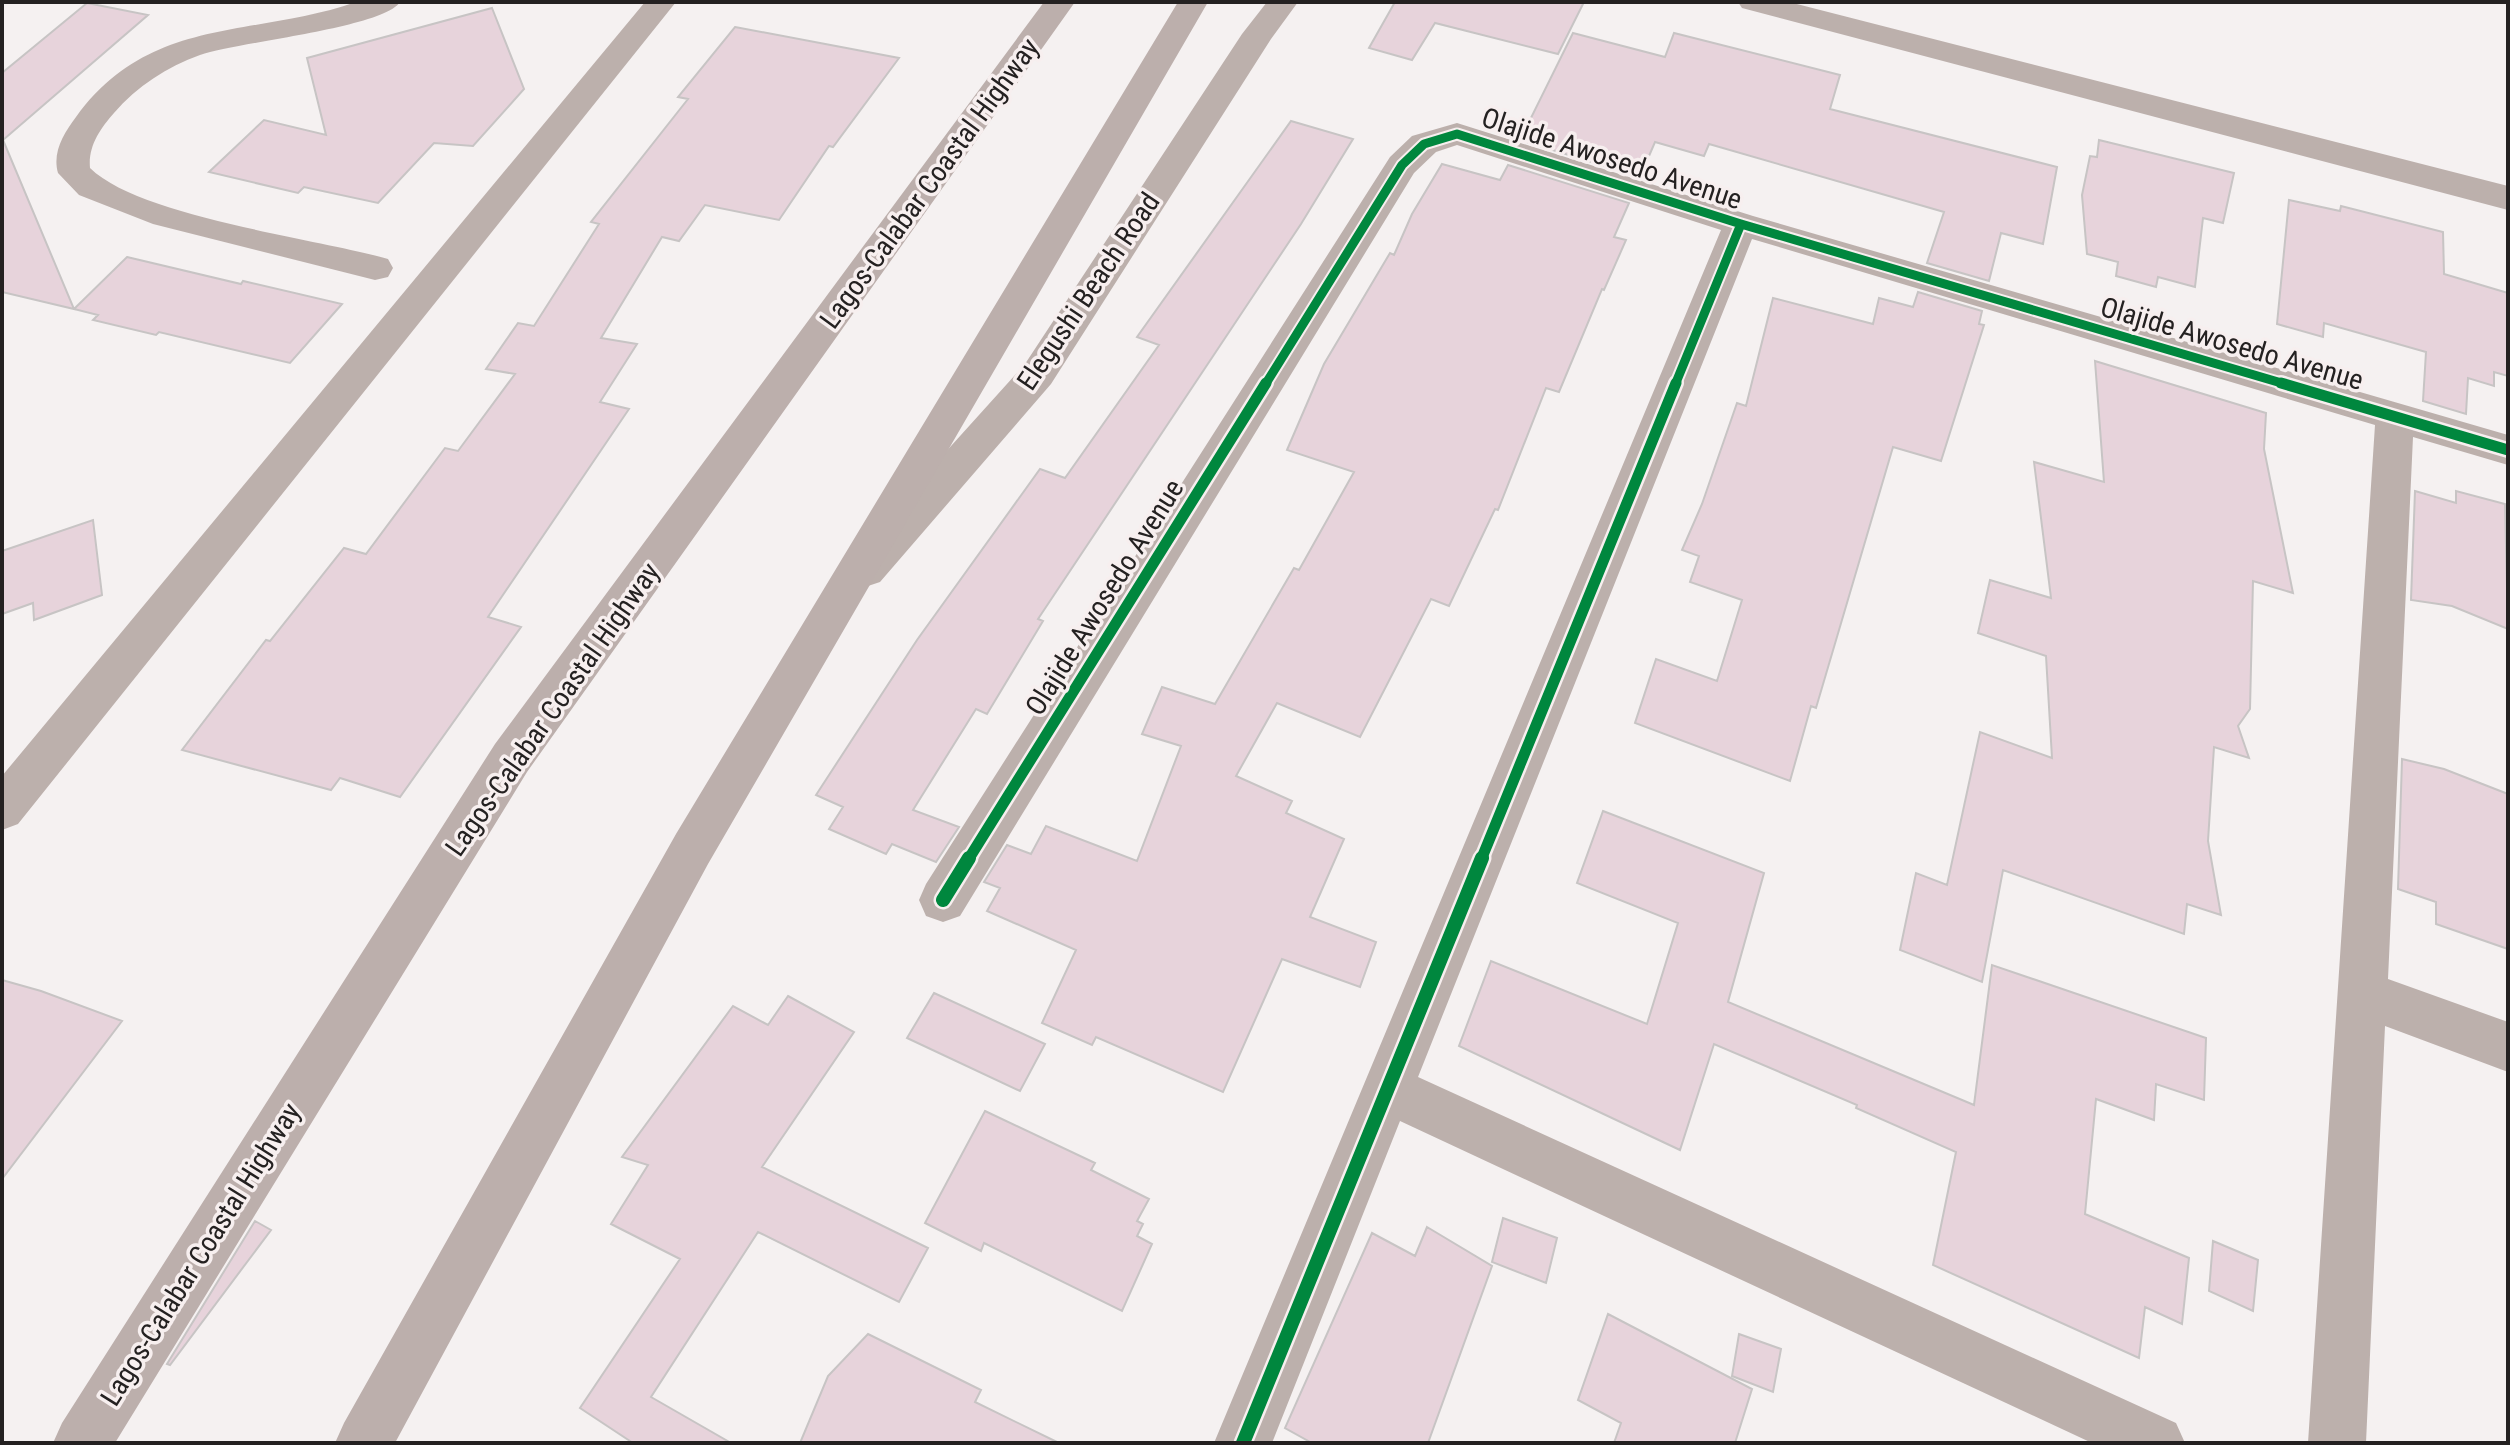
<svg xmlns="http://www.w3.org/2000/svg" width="2510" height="1445" viewBox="0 0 2510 1445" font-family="'Roboto Condensed',sans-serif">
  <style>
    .building { fill: #e7d3db; stroke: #c7c4c4; stroke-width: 2 }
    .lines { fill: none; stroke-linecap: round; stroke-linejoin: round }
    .minor { fill: #bcb0ac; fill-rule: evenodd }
    .trunk { fill: #bcafac; fill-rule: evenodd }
    .cycleway-far2-casing { stroke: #f7efef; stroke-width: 13 }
    .cycleway-far1-casing { stroke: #f7efef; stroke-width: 16 }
    .cycleway-casing { stroke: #f7efef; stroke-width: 19 }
    .cycleway-far2 { stroke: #00873e; stroke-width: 9 }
    .cycleway-far1 { stroke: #00873e; stroke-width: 11 }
    .cycleway { stroke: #00873e; stroke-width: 14 }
    .labels { text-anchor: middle; stroke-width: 7; stroke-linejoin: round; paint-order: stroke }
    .street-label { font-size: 28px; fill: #242121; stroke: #f7efef }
  </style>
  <rect width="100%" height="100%" fill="#f5f1f1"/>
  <!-- building -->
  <path class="building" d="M 1395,2 L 1584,2 L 1558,54 L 1435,23 L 1412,60 L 1369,48 Z
    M 87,3 L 148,15 L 3,140 L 74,309 L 2,292 L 2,73 Z
    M 492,8 L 524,89 L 473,146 L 434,143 L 378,203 L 304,187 L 298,193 L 209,172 L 264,120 L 326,135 L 307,58 Z
    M 735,27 L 899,58 L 833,147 L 829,146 L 779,220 L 705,205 L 679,241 L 662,237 L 601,338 L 637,344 L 600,402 L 629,409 L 488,617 L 521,627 L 400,797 L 340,778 L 331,790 L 182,750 L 266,640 L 270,641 L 344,548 L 366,554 L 445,448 L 458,451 L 515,374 L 486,369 L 518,323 L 534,326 L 599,224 L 591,222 L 688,99 L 678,97 Z
    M 1573,33 L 1665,57 L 1674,33 L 1840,75 L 1830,109 L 2057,167 L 2043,244 L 2001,233 L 1989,281 L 1927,263 L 1944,212 L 1709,144 L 1704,156 L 1655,142 L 1640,177 L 1520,140 Z
    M 1291,121 L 1353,139 L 1301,224 L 1038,619 L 1043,621 L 987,714 L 976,709 L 913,810 L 959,827 L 936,862 L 892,844 L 886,854 L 829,829 L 843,807 L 816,795 L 917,640 L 1040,469 L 1065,478 L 1159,345 L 1137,337 Z
    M 2099,140 L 2234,173 L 2223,223 L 2203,218 L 2195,287 L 2158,277 L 2156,287 L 2116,276 L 2118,262 L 2087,254 L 2082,195 L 2090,156 L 2097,157 Z
    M 1442,164 L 1500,180 L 1508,165 L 1629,203 L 1614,237 L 1626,240 L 1604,290 L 1602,289 L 1559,392 L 1546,388 L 1498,510 L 1495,509 L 1449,606 L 1431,599 L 1360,737 L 1277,703 L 1236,776 L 1292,801 L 1286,813 L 1344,839 L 1310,917 L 1376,942 L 1360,987 L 1282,959 L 1223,1092 L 1096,1037 L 1092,1045 L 1042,1023 L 1076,950 L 987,911 L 1000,888 L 984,882 L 1007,845 L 1031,854 L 1046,826 L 1137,861 L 1181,746 L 1142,734 L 1162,687 L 1215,704 L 1294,568 L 1299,570 L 1354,472 L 1287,450 L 1324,364 L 1390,253 L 1394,255 L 1412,214 Z
    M 2289,200 L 2340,211 L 2341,206 L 2443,232 L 2444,274 L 2508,293 L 2508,376 L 2494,372 L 2494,386 L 2468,378 L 2466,414 L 2423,401 L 2426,352 L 2324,323 L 2323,337 L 2277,324 Z
    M 127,257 L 241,284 L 243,281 L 342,304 L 290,363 L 159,332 L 156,335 L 93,320 L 98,315 L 74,309 Z
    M 1918,292 L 1982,311 L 1979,324 L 1984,325 L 1941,461 L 1893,447 L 1816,708 L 1811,706 L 1790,781 L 1635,723 L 1656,659 L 1717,681 L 1742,600 L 1690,582 L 1699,556 L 1682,550 L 1702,504 L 1737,403 L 1746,406 L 1773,298 L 1873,324 L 1879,298 L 1913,307 Z
    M 2095,361 L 2266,413 L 2264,449 L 2293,593 L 2253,581 L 2250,709 L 2238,726 L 2249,758 L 2214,747 L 2208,841 L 2221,915 L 2187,904 L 2184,934 L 2003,870 L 1982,982 L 1900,950 L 1916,873 L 1947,885 L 1980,732 L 2052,758 L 2046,656 L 1978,633 L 1990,580 L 2051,598 L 2034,462 L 2104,482 Z
    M 2415,491 L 2456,503 L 2456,491 L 2505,504 L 2508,629 L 2452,606 L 2411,600 Z
    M 93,520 L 102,595 L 34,620 L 33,603 L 2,614 L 2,551 Z
    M 2402,759 L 2444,769 L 2508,794 L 2508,949 L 2436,924 L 2436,902 L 2398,889 Z
    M 1603,811 L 1764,873 L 1728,1002 L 1974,1105 L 1992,965 L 2206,1038 L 2204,1100 L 2156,1084 L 2154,1120 L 2096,1099 L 2085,1214 L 2189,1258 L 2182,1324 L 2145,1307 L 2139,1358 L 1933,1265 L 1956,1152 L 1856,1108 L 1857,1105 L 1714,1044 L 1680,1150 L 1459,1046 L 1491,961 L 1647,1024 L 1678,923 L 1577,883 Z
    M 2,980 L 41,991 L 122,1021 L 2,1179 Z
    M 934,993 L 1045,1044 L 1020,1091 L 907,1038 Z
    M 788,996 L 854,1032 L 762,1167 L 928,1248 L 899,1302 L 758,1232 L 651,1397 L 731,1443 L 633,1443 L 580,1408 L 680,1259 L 611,1224 L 648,1165 L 622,1157 L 733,1006 L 768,1025 Z
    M 985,1111 L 1095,1163 L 1091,1170 L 1149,1199 L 1137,1221 L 1143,1224 L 1137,1236 L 1152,1244 L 1122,1311 L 984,1243 L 981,1251 L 925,1223 Z
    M 1503,1218 L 1557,1238 L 1546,1283 L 1492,1262 Z
    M 255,1221 L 271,1230 L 170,1365 L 167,1364 Z
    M 1427,1227 L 1492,1266 L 1428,1443 L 1312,1443 L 1285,1428 L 1372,1233 L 1415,1256 Z
    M 2213,1241 L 2258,1260 L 2253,1311 L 2209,1291 Z
    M 1608,1314 L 1752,1389 L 1735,1443 L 1614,1443 L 1621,1423 L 1578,1400 Z
    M 868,1334 L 981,1390 L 975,1402 L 1059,1443 L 800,1443 L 828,1376 Z
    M 1739,1334 L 1781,1349 L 1773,1392 L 1732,1376 Z"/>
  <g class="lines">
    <!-- minor -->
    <path class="minor" d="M 356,2 L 400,2 C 383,28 238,42 200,55 C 167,67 137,86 114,113 C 100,129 88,146 90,168 C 140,217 315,238 388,259 L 393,268 L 388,277 L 375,280 L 153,224 L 79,195 L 58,173 C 52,152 64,133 76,117 C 150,15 253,38 356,2 Z
      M 645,2 L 676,2 L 18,824 L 2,830 L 2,776 Z
      M 1267,2 L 1298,2 L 1271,39 L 1051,384 L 880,582 L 865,587 L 850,582 L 844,570 L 850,558 L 1025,364 L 1242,34 Z
      M 1738,2 L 1789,2 L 2508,186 L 2508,210 L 1742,8 Z
      M 1457,123 L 1753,216 L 2508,435 L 2508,465 L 2413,437 L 2388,979 L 2508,1022 L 2508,1072 L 2385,1026 L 2366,1443 L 2308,1443 L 2375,425 L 1752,239 L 1418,1077 L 2176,1423 L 2185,1443 L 2092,1443 L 1400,1121 L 1272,1443 L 1214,1443 L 1721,230 L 1457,145 L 1436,152 L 1414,173 L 960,916 L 943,922 L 926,916 L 919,900 L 926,884 L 1390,157 L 1412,136 Z"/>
    <!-- trunk -->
    <path class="trunk" d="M 1044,2 L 1075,2 L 527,772 L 115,1443 L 53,1443 L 62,1423 L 495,744 Z
      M 1178,2 L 1208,2 L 708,864 L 395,1443 L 335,1443 L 344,1423 L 676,834 Z"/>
    <!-- cycleway-far2 casing -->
    <g class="cycleway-far2-casing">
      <path id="cycleway-far2" d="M 1265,385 L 1402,165 L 1424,144 L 1457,134 L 1741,224 L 2288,385
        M 1675,385 L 1741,224"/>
    </g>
    <!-- cycleway-far1 casing -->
    <g class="cycleway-far1-casing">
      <path id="cycleway-far1" d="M 2281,383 L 2508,450
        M 968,860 L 1266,383
        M 1481,860 L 1676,383"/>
    </g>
    <!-- cycleway casing -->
    <g class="cycleway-casing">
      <path id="cycleway" d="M 943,900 L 969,858
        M 1243,1443 L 1482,858"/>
    </g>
    <!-- cycleway-far2 -->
    <use href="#cycleway-far2" class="cycleway-far2"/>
    <!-- cycleway-far1 -->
    <use href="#cycleway-far1" class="cycleway-far1"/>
    <!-- cycleway -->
    <use href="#cycleway" class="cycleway"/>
  </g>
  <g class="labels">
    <!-- street labels -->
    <g class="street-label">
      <text transform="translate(1612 158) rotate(18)" y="10">Olajide Awosedo Avenue</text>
      <text transform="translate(929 183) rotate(-54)" y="10">Lagos-Calabar Coastal Highway</text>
      <text transform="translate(1088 291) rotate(-56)" y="10">Elegushi Beach Road</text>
      <text transform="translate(2232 343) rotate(16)" y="10">Olajide Awosedo Avenue</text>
      <text transform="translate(1104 597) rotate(-58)" y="10">Olajide Awosedo Avenue</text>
      <text transform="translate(552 709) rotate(-55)" y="10">Lagos-Calabar Coastal Highway</text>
      <text transform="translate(200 1254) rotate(-58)" y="10">Lagos-Calabar Coastal Highway</text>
    </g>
  </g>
  <!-- border -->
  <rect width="2510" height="1445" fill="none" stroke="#242121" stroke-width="8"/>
</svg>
